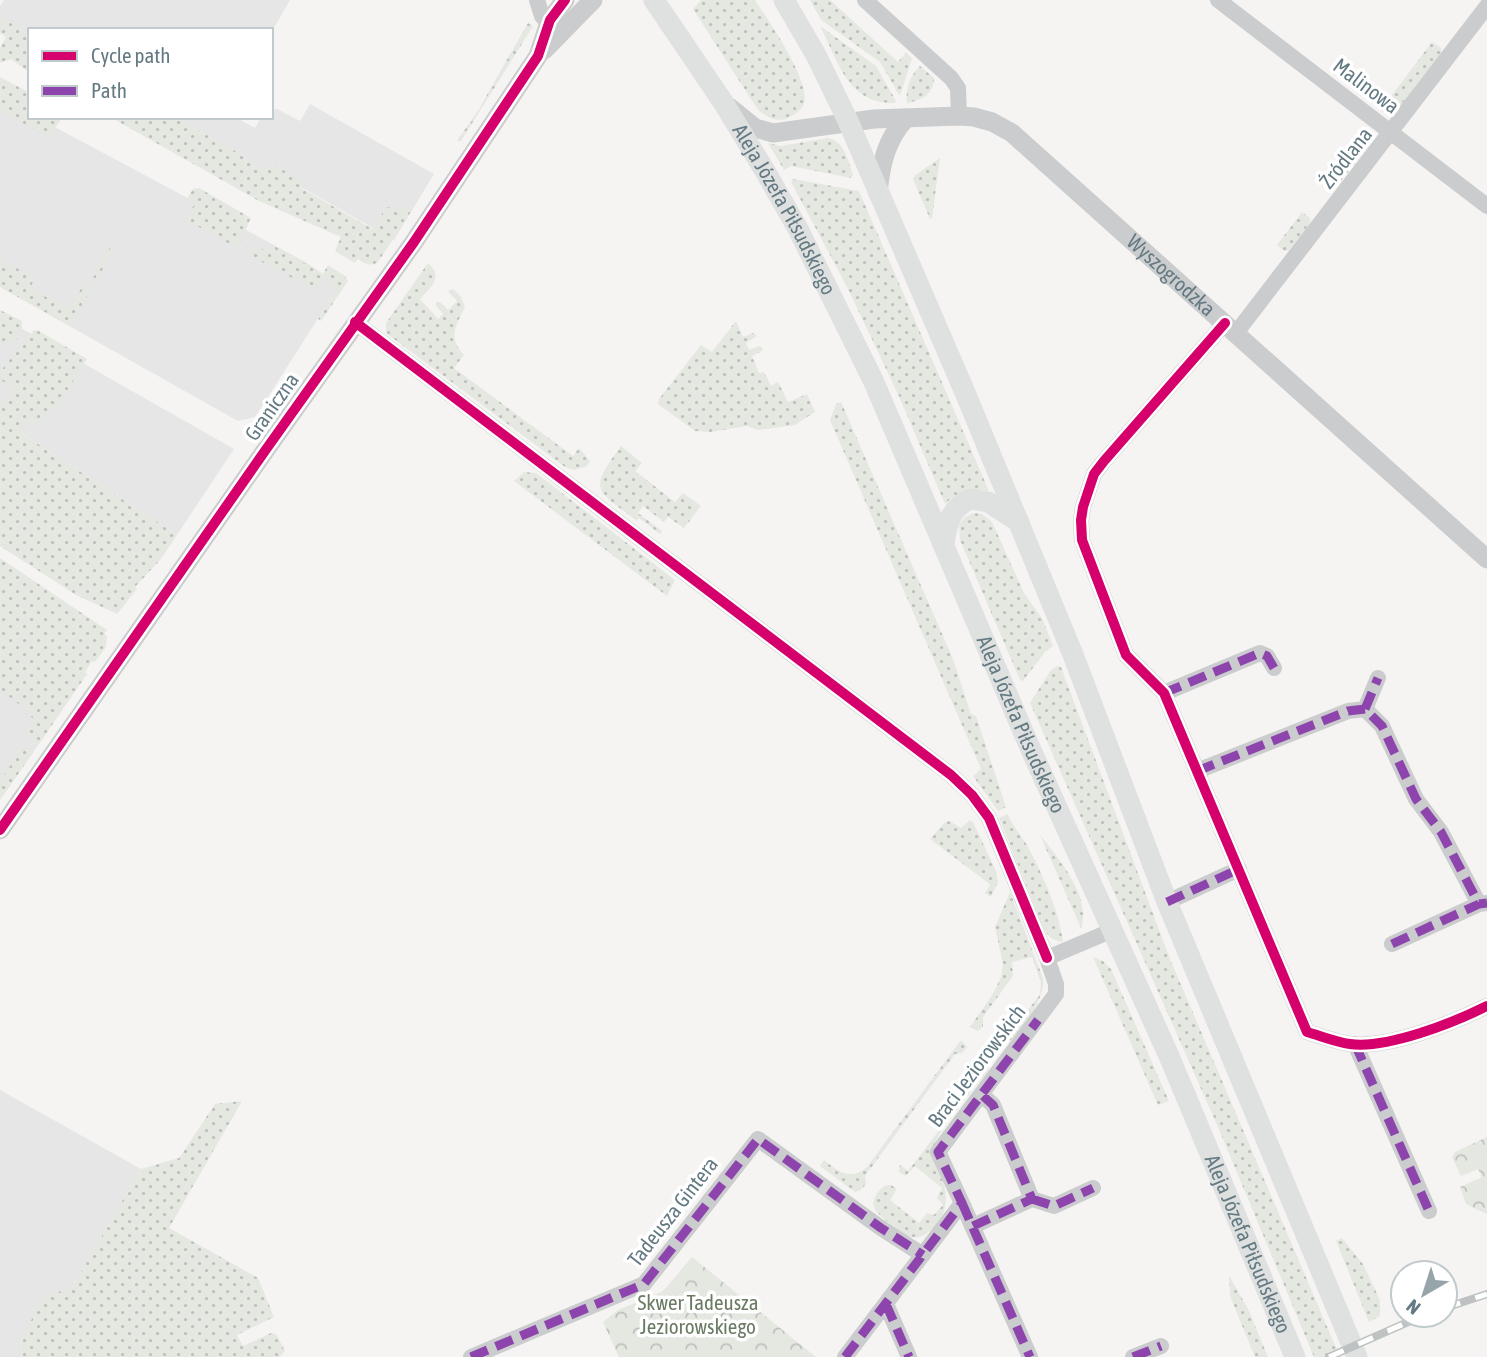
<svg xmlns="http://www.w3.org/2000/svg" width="1487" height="1357" viewBox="0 0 1487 1357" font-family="'Asap Condensed',sans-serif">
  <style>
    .built { fill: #e5e6e5 }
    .grass { fill: url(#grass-dots) }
    .forest { fill: url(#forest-crowns) }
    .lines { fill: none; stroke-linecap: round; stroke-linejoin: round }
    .minor { stroke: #cacccd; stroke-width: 16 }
    .tertiary { stroke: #cacccd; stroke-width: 19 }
    .secondary { stroke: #dfe0e0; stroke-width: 21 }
    .rail-casing { stroke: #bfc2c3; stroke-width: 8 }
    .rail { stroke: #fff; stroke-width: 5; stroke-dasharray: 16; stroke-linecap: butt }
    .quiet { stroke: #8e44ad; stroke-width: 9; stroke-dasharray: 18 9; stroke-linecap: butt }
    .cycleway-casing { stroke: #fff; stroke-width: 15 }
    .cycleway { stroke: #d6006c; stroke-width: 10 }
    .labels { text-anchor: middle; stroke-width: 7; stroke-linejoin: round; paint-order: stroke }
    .street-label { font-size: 21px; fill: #647a83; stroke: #fff }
    .park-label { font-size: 21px; fill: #6b7a63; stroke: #fff }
  </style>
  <defs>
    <pattern id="grass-dots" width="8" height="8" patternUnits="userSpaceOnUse" patternTransform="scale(1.75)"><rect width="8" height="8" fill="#e5e7e1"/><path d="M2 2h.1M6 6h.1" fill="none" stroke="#bdc0bc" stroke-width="1.8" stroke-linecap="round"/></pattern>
    <pattern id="forest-crowns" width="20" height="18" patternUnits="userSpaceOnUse" patternTransform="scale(1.75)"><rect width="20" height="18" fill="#e5e7e1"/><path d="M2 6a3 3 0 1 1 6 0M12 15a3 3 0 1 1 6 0" fill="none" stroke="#bdc0bc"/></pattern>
  </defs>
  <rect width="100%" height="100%" fill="#f5f4f3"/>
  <!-- built -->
  <path class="built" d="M 4,0 L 290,0 L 271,33 L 271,30 L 30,30 L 30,34 L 0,17 L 0,6 Z
    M 0,97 L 30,117 L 36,117 L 154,180 L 307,263 L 330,279 L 335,292 L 255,417 L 238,421 L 0,287 Z
    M 310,104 L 434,174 L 394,240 L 301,187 L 304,182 L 259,169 L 242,155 L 175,117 L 241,117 L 240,120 L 255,128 L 261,117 L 271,117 L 271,110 L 277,109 L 300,121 Z
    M 0,316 L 234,449 L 177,535 L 0,419 Z
    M 0,683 L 55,720 L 0,800 Z
    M 0,1090 L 141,1169 L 71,1289 L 22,1337 L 21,1357 L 0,1357 Z"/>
  <!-- grass -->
  <path class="grass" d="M 701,0 L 755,0 C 768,20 811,81 804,104 C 802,110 794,115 788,118 C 776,123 767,117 758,110 L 693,9 Z
    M 810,0 L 830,0 L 898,62 L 906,53 L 912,58 L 901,93 L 899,95 L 880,62 L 821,20 Z
    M 0,17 L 30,34 L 30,73 L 11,59 L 0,63 L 0,48 L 6,37 L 0,33 Z
    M 528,23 L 533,26 L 461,141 L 457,141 L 479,109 Z
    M 820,26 L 876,66 L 896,101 L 895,103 C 847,104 839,62 820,26 Z
    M 1432,42 L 1441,48 L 1441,53 L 1397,110 L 1392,113 L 1380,111 Z
    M 920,66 L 934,78 C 934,94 922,100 907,103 C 905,89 910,76 920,66 Z
    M 0,77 L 30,93 L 30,117 L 63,117 L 48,137 L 0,111 Z
    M 110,117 L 175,117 L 242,155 L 259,169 L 273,164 L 304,182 L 301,188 L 373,229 L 386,207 L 412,210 L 378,262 C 370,267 366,264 358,259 L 355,263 L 335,251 L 341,237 L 259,201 Z
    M 828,138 C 845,142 847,159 853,174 L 851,178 L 791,166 L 784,170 L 768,143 L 781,146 Z
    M 1358,138 L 1369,146 L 1338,185 L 1327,179 Z
    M 940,158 L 932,218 L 930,219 L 913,179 L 914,176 Z
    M 793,179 L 859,191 L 989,491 C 971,488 958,491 945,504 L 898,394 L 847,287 L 791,182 Z
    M 199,188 L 251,218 L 237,248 L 186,220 L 195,203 L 187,198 L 193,189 Z
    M 1302,212 L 1310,218 L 1310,223 L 1289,250 L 1284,251 L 1277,245 Z
    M 112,244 L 116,246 L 70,326 L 0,287 L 0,259 L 35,278 L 30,288 L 69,310 L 83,285 L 88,287 Z
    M 271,244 L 323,274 L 328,265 L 345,276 L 348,281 L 321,321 L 318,319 L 335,292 L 330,279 L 323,275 L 315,290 L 249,255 L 253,249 L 268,250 Z
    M 428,263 C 444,277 431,287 420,299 L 438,319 L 443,314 L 436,306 L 436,302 L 440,302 L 448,310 L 457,301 L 448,291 L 453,289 L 461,297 L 465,307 C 456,326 447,337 464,355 L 454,368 L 573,456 L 579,448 L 590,461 L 587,466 L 574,470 L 565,467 L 386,333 L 386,323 Z
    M 0,310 L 22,321 L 22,328 L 16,340 L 0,343 Z
    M 736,321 L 743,337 L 753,333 L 757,336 L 746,343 L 749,350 L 759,346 L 763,348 L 762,351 L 752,356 L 759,373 L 764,372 L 771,386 L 778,382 L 788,402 L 807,394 L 815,412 L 795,425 L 758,430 L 747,426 L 711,432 L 695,431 L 658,404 L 659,399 L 701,345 L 712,352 Z
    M 34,330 L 39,331 L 87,359 L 54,411 L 50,408 L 39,425 L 30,419 L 21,433 L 177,535 L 161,559 L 135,587 L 137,589 L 117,614 L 76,595 L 0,546 L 0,408 L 13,388 L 3,381 L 0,385 L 0,372 Z
    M 841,402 L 953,659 L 971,714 L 976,716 L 1006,807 L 998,811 L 973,776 L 981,769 L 830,420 L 836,404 Z
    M 621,446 L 642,463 L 635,471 L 675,502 L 683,493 L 701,506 L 684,528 L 668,517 L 664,522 L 643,506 L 638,513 L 662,531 L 660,534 L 639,518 L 637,521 C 595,489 588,491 621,446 Z
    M 524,472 L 536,473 L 675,580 L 667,596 L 514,481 Z
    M 974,513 L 982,514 L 992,522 L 1024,593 L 1043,620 L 1053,646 L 1045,652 L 1023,681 L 1020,680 L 960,540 L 959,525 L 965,517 Z
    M 0,558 L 107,630 L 104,634 L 107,636 L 106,647 L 95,662 L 92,661 L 85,672 L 87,674 L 39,744 L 24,734 L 34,719 L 26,713 L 27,710 L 0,690 Z
    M 1057,666 L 1061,667 L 1170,959 L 1340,1357 L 1314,1357 L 1218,1127 L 1030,703 L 1051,670 Z
    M 24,747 L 33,753 L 0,800 L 0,780 Z
    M 1008,814 C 1012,826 1022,836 1028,847 C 1042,873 1060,913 1063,942 C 1052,940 1048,937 1043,927 L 999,818 Z
    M 970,820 L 973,822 L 996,871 L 998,882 L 991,897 L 985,893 L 990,885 L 987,882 L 930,839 L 944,823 L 949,821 L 961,828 Z
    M 1040,835 C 1058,857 1092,898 1081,928 Z
    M 1010,892 L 1043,978 C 1046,998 1020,1037 1002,1046 L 993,1044 L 991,1040 L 996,1035 L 1005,1041 L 1040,994 L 1041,983 L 1032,957 L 1012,962 L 1013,976 L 983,1017 L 983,1026 L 978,1031 L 970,1027 L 993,994 L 1001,977 L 1003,964 L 995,927 Z
    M 1093,957 L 1103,961 L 1111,969 L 1169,1101 L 1158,1105 Z
    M 961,1040 L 967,1047 L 962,1053 L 955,1054 L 865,1176 L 866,1184 L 861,1190 L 855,1192 L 820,1166 L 824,1160 C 839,1172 850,1181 867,1167 Z
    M 983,1057 L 989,1063 L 988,1071 C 975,1088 936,1132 932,1151 C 931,1160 938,1168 941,1176 C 950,1196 947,1221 927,1233 C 922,1237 917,1238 911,1237 C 903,1235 876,1215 874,1207 C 872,1201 875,1197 878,1192 C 882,1187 884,1185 891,1185 L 897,1189 L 890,1200 L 919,1223 L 927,1213 L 934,1215 L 943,1205 L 937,1198 L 942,1188 L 915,1166 L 906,1176 L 899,1172 L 900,1165 L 908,1171 L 986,1069 L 977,1060 Z
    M 242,1101 L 169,1228 L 258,1278 L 274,1317 L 237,1335 L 243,1346 L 271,1333 L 276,1334 L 285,1351 L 279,1357 L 21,1357 L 22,1337 L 45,1295 L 71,1289 L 141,1169 L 179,1158 L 215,1104 Z
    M 1342,1238 L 1363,1264 L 1380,1300 L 1380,1316 L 1369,1322 L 1336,1241 Z
    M 1229,1275 L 1249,1311 L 1268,1357 L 1255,1357 L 1230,1296 Z"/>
  <!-- forest -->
  <path class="forest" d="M 1487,1137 L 1487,1214 L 1466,1204 L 1460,1187 L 1482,1177 L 1478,1169 L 1461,1176 L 1452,1157 L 1455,1152 Z
    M 692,1257 L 816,1357 L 619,1357 L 603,1322 L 618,1310 L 663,1291 Z"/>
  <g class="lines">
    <!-- minor -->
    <path class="minor" d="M 537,0 L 542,16 L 555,29
      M 865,0 L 951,78 L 958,88 L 959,116
      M 1218,0 L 1487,206
      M 355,322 L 951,775 L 972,795 L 989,818 L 1047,958
      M 1225,323 L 1104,461 L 1094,474 L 1083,507 L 1081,520 L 1082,540 L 1126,655 L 1164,693 L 1307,1032 C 1321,1036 1336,1042 1350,1044 C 1387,1049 1453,1023 1487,1006
      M 1236,333 L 1487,6
      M 1164,693 L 1260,653 L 1267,656 L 1274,668
      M 1365,709 L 1378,678
      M 1197,771 L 1348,711 L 1365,709 L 1382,726 L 1416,799 L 1441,832 L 1479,904 L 1487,903
      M 1167,902 L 1239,869
      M 1392,944 L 1479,904
      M 1355,1044 L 1429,1211
      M 1032,1199 L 1054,1206 L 1093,1188
      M 962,1203 L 1030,1357
      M 973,1226 L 1032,1199 L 993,1105 L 982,1095
      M 886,1304 L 909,1357
      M 471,1357 L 644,1284 L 758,1139 L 881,1228 L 923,1255
      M 845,1357 L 962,1203 L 938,1152 L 1056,994 L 1056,984 L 1047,958 L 1113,930
      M 1133,1357 L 1161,1346"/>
    <!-- tertiary -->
    <g class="tertiary">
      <path d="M 544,50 L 593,0"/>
      <path id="s1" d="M 729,107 L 755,128 L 773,133 L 874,119 L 959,116 L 974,117 L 992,122 L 1012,133 L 1487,559"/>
      <path d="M 878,193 C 881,163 886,140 906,118"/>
      <path d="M 0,830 L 267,448 L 414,242 L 538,56 L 550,20 L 565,0"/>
    </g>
    <!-- secondary -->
    <g class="secondary">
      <path id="s2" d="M 654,0 L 723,102 L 765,171 L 798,229 L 873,380 L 1028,743 L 1169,1056 L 1295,1357"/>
      <path d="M 784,0 L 816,55 L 848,121 L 964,390 L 1072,652 L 1167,902 L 1357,1357"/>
      <path d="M 944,546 C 946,526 950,507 971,499 L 988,502 L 1019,522"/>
    </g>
    <!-- rail casing -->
    <g class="rail-casing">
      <path id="rail" d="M 1445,1308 L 1487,1294
        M 1329,1357 L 1424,1315"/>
    </g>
    <!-- rail -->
    <use href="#rail" class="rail"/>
    <!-- quiet -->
    <path class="quiet" d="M 1164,693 L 1260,653 L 1267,656 L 1274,668
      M 1365,709 L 1378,678
      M 1197,771 L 1348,711 L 1365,709 L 1382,726 L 1416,799 L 1441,832 L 1479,904 L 1487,903
      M 1167,902 L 1239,869
      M 1392,944 L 1479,904
      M 1355,1044 L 1429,1211
      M 1032,1199 L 1054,1206 L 1093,1188
      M 962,1203 L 1030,1357
      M 973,1226 L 1032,1199 L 993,1105 L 982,1095
      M 886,1304 L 909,1357
      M 471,1357 L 644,1284 L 758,1139 L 881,1228 L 923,1255
      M 845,1357 L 962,1203 L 938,1152 L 1038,1020
      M 1133,1357 L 1161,1346"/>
    <!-- cycleway casing -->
    <g class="cycleway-casing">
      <path id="cycleway" d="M 355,322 L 951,775 L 972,795 L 989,818 L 1047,958
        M 1225,323 L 1104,461 L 1094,474 L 1083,507 L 1081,520 L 1082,540 L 1126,655 L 1164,693 L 1307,1032 C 1321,1036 1336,1042 1350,1044 C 1387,1049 1453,1023 1487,1006
        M 0,830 L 267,448 L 414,242 L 538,56 L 550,20 L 565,0"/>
    </g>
    <!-- cycleway -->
    <use href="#cycleway" class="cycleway"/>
  </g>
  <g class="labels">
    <!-- street labels -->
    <g class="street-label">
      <text transform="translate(1366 86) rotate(37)" y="7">Malinowa</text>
      <text transform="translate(1346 158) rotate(-52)" y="7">Źródlana</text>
      <text dy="7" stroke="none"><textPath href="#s2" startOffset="247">Aleja Józefa Piłsudskiego</textPath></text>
      <text dy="7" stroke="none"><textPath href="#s1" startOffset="509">Wyszogrodzka</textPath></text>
      <text transform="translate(272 407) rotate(-55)" y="7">Graniczna</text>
      <text dy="7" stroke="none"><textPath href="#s2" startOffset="814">Aleja Józefa Piłsudskiego</textPath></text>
      <text transform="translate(977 1066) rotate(-53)" y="7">Braci Jeziorowskich</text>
      <text transform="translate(673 1212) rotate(-52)" y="7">Tadeusza Gintera</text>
      <text dy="7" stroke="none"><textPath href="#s2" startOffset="1381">Aleja Józefa Piłsudskiego</textPath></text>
    </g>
    <!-- park labels -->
    <g class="park-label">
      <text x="698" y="1310">Skwer Tadeusza<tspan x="698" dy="24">Jeziorowskiego</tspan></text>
    </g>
  </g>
  <!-- legend -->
  <rect x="28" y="28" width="245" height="91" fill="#ffffff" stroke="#c1cacd" stroke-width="2"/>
  <rect x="42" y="51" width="35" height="10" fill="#d6006c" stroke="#c1cacd" stroke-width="2"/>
  <text x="91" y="63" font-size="21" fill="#647a83">Cycle path</text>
  <rect x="42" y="86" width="35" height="10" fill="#8e44ad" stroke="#c1cacd" stroke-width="2"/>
  <text x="91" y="98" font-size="21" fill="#647a83">Path</text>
  <!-- north arrow -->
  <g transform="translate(1424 1294) rotate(219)"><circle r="33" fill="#ffffff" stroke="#c1cacd" stroke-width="2"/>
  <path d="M0-5L12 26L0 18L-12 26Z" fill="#97a5aa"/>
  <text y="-10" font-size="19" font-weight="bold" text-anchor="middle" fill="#647a83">N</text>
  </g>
</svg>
